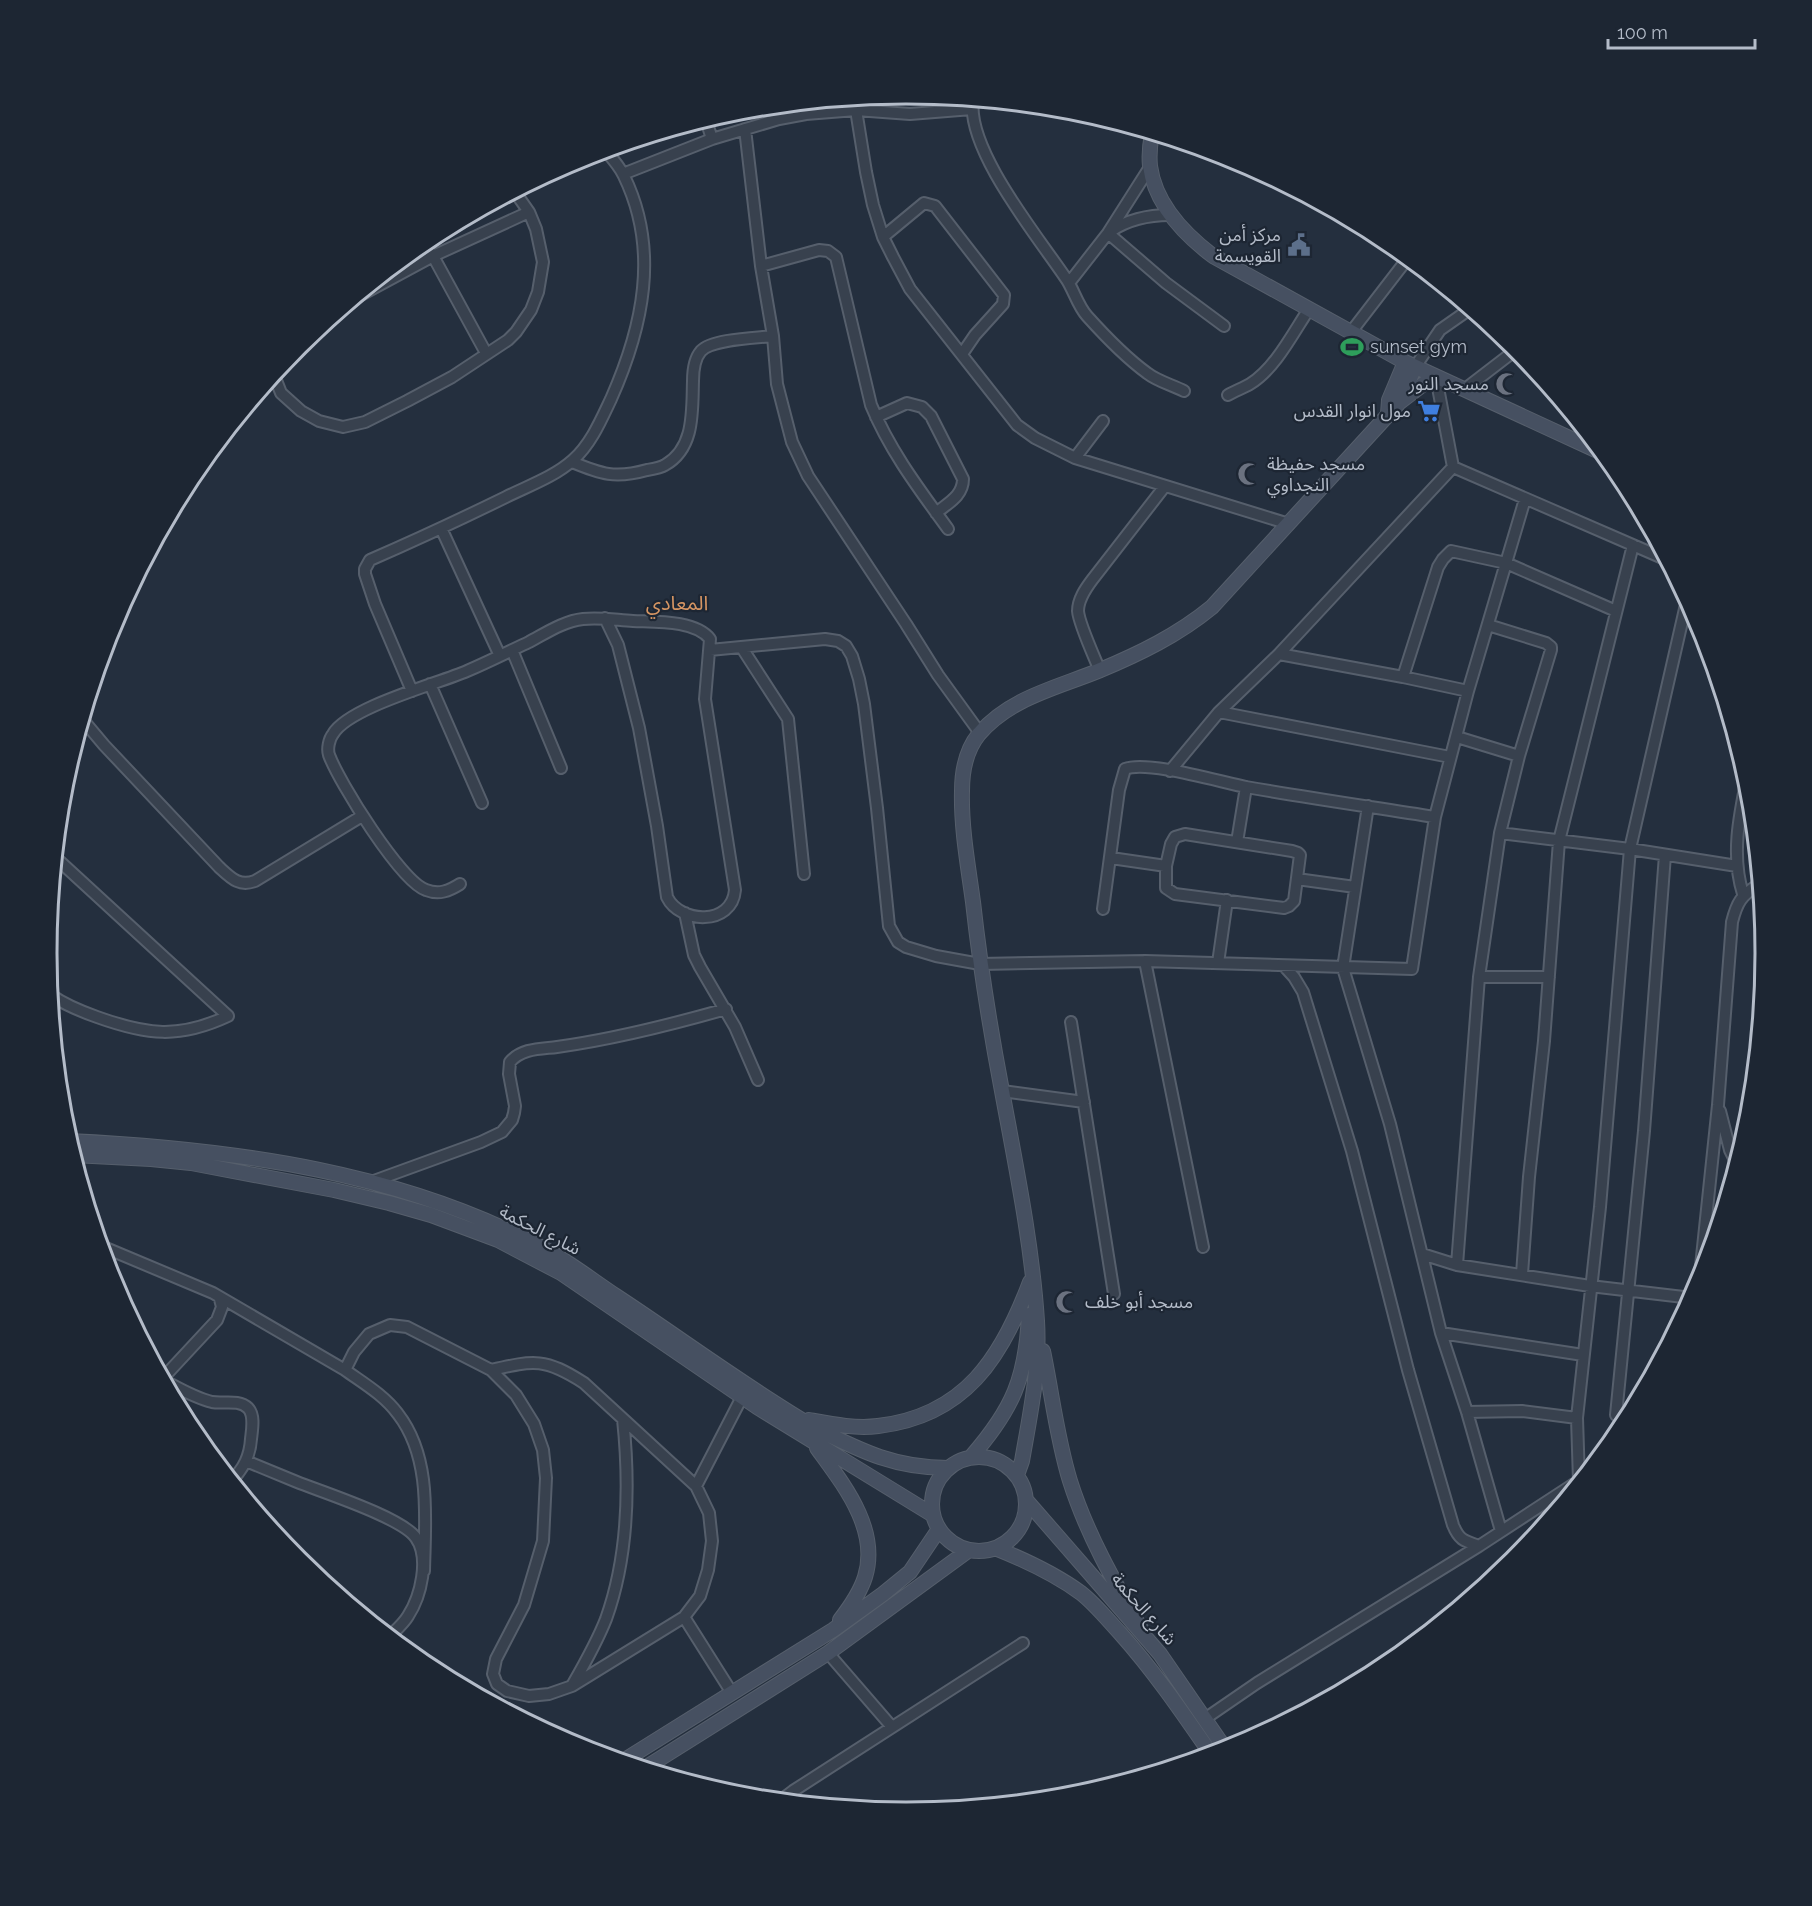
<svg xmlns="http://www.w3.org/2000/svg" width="1812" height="1906" viewBox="0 0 1812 1906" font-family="Raleway,'Noto Sans Arabic',sans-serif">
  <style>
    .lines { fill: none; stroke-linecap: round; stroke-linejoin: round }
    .street-casing { stroke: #565f6c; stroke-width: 14 }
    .secondary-casing { stroke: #565f6c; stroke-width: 16 }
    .street { stroke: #38414e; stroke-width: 10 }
    .secondary { stroke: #465061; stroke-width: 14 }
    .labels { text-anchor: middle; stroke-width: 4.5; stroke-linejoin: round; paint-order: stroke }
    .poi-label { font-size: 18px; fill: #b4bcc9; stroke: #1d2633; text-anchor: end }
    .street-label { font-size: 18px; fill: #b4bcc9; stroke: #1d2633 }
    .neighbourhood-label { font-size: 20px; fill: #d59563; stroke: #1d2633 }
    .rim { fill: none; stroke: #b4bcc9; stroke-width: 3 }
  </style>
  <rect width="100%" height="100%" fill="#242f3e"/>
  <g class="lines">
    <!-- street casing -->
    <g class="street-casing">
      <path id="street" d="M 857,98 L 856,110 L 866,172 L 873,205 L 883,237 L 893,257 L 910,289 L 1017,425 L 1035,438 L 1075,458 L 1289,524
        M 973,100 C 966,150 1039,238 1067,280 C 1074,291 1078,306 1087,316 C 1105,336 1125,357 1147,373 C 1157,381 1172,385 1184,391
        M 706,120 L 712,139
        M 745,129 L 761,266 L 773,336 L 777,384 L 792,442 L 808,476 L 906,624 L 938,675 L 980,733
        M 623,174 L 712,139 L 779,119 L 806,114 L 856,110 L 910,114 L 972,109
        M 1111,231 C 1129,219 1148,215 1170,215
        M 1108,233 L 1166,283 L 1224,326
        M 883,237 L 924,203 L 935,206 L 1004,295 L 1003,304 L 975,335 L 962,354
        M 423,243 L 433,256 L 486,353
        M 761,266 L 819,250 L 828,251 L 836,257 L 871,405 C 890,451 919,489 948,529
        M 1069,283 L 1108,233 L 1150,167
        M 357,297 L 433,256 L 529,212
        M 1351,332 L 1408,258
        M 1415,367 L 1440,330 L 1470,309
        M 274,375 L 281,393 L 301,411 L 319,421 L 343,427 L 365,422 L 407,401 L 452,377 L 508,340 L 516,332 L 531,310 L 538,292 L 543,262 L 536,229 L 529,212 L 515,192
        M 1436,377 L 1453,467 L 1665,559
        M 1465,389 L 1517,349
        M 1228,395 C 1235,391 1243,388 1250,384 C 1275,369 1293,333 1309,309
        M 876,417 L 907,403 L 922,407 L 931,416 L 963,479 C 963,496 948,503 936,513
        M 1075,458 L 1103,421
        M 572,462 C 601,474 615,479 647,470 C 653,469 660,468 665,465 C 695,448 692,411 693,381 C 693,371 694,359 701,351 C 712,339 756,338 773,336
        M 441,528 L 500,656
        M 742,648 L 788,719 L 804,874
        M 512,650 L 561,768
        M 710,650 L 825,639 L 838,641 L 846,646 L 852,656 L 859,679 L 864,704 L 877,808 L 889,926 L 898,942 L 906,947 L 936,956 L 980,964 L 1145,961 L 1412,969 L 1435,817 L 1468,691 L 1525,499
        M 1279,654 L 1403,677 L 1468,691
        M 1100,671 C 1094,656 1079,624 1078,611 C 1078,599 1086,588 1092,580 L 1165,486
        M 1403,677 L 1438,567 L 1443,559 L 1451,551 L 1506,563 L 1616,611
        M 430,684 L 482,803
        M 412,691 L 375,604 L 365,574 L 365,569 L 370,560 C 416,540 461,519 506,497 C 528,486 554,477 573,460 C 591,444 601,420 611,399 C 643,327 660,250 624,176 C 620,167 612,158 605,150
        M 1219,712 L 1450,757
        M 83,720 L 104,745 L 219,867 C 231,878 239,887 255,881 L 362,816
        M 1457,737 L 1519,756
        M 1170,771 L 1219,712 L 1279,654 L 1453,467
        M 1368,806 L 1343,968 L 1390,1124 L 1441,1333 L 1467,1412 L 1501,1531
        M 1500,833 L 1630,849 L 1737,866
        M 1237,842 L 1246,787
        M 1111,858 L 1166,866 L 1166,888 L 1175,894 L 1284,908 L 1289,906 L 1294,901 L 1300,855 L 1298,853 L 1292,851 L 1185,834 L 1175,837 L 1171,844 L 1166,866
        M 1297,879 L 1355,887
        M 460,884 C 449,891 439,895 426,890 C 401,882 339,782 329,755 C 327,749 329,739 333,734 C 349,707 437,684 467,671 C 488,662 508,652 529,642 C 546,633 564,621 583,619 C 600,617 616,620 633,621 C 655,622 695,620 710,639 L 705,699 L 735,890 C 732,926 680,924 667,897 L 657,826 L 639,728 L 618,645 L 605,618
        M 1743,894 C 1731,856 1739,817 1747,778
        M 1103,909 L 1119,790 L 1125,769 C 1147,760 1220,782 1246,787 C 1309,798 1372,807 1435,817
        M 685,913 L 694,955 L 700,967 L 735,1027 L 758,1080
        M 1145,961 L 1203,1247
        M 1218,963 L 1227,900
        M 1284,966 L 1294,977 L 1303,992 L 1352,1151 L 1408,1370 L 1453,1525 C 1459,1540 1464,1541 1479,1546
        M 1479,977 L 1549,977
        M 51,995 C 65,1005 80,1011 97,1017 C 147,1035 179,1039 228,1016 L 56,858
        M 1071,1022 L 1114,1294
        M 1002,1091 L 1084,1102
        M 1720,1111 L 1730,1150 L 1736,1162
        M 371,1182 L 481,1142 L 502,1132 L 512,1120 L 514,1113 L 515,1106 L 509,1074 L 510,1062 C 522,1048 541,1049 557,1047 C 615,1039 670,1025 726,1009
        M 101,1246 L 213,1293 L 345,1370
        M 1422,1254 L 1457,1265 L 1590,1286 L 1692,1298
        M 1457,1265 L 1479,977 L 1500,833 L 1519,756 L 1551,650 L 1551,647 L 1546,643 L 1488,625
        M 1522,1274 L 1529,1177 L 1544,1041 L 1559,841 L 1633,545
        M 1699,1285 L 1718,1105 L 1732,922 C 1737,902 1741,896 1759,884
        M 1441,1333 L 1583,1355
        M 491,1370 C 535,1360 545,1358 584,1383 L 696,1486 L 742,1397
        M 163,1378 L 217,1320 L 222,1307 L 220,1299
        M 165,1381 C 180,1389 195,1398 212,1402 C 223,1404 239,1399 248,1408 C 255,1415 252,1430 251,1439 C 250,1456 244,1468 232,1480
        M 1467,1412 L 1522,1411 L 1577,1418
        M 1616,1415 L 1644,1131 L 1665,855
        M 246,1461 C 263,1468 280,1475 297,1482 C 322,1492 403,1518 416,1538 C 430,1558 421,1596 408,1616 C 404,1623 396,1630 390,1636
        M 1579,1481 L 1577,1418 L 1600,1207 L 1630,849 L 1687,600
        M 424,1571 C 425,1520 432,1458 398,1414 C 384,1395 363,1383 345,1370 L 354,1352 L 369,1334 L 390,1325 L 407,1327 L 491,1370 L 516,1395 L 534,1424 L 543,1450 L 546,1478 L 543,1541 L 524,1605 L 496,1659 L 493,1674 L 497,1684 L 507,1691 L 529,1696 L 549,1694 L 572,1686 L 684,1617 L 732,1693
        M 684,1617 L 700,1596 L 708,1570 L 712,1541 L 709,1513 L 696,1486
        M 828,1653 L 892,1727
        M 573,1684 C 585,1663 597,1642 606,1619 C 629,1555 630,1486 623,1419
        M 1206,1718 L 1257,1683 L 1479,1546 L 1580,1480
        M 781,1800 L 793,1791 L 1023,1643"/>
    </g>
    <!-- secondary casing -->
    <g class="secondary-casing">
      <path id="secondary" d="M 1152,134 C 1150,144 1149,156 1150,166 C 1155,204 1184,234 1213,256 L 1405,362 L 1602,453
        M 1400,402 L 1434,376
        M 1388,414 L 1389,400 L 1405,362
        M 69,1141 C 233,1149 407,1172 552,1253 C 574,1266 595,1282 616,1296 C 683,1340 748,1389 817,1429 C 863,1452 896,1468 948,1468
        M 73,1155 L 151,1159 L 191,1163 L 334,1190 L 389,1203 L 431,1215 L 498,1240 L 561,1273 L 757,1407 L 933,1515
        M 1043,1351 C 1052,1394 1057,1439 1070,1481 C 1087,1535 1116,1585 1144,1634
        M 809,1420 C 831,1424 856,1429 878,1426 C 965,1416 1002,1357 1030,1282
        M 817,1448 C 843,1484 880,1529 865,1577 C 860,1593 850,1607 840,1620
        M932 1504a47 47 0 1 1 94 0a47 47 0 1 1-94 0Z
        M 971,1457 C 1013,1409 1026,1378 1029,1315
        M 1017,1475 L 1022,1461 C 1030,1415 1040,1369 1037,1321 C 1032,1244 1016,1167 1002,1091 C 990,1028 980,965 973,902 C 968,865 961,828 962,791 C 962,771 966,750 979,734 C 1010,698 1056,688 1098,671 C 1139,654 1178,635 1212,607 L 1398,404 L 1415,367
        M 1026,1500 L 1160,1654 L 1226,1750
        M 995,1548 C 1025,1560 1055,1574 1081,1593 C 1095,1604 1107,1619 1120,1633 C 1154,1671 1182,1712 1211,1754
        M 623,1761 L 833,1630 L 883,1594 L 910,1572 L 939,1529
        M 645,1768 L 828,1653 L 969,1550"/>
    </g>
    <!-- street -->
    <use href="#street" class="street"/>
    <!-- secondary -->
    <use href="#secondary" class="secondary"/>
  </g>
  <!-- icons -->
  <defs>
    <g id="civic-bare" transform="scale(1.8)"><path d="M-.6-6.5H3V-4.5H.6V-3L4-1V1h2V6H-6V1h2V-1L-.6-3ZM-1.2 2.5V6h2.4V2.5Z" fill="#5c6f8a" stroke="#1d2633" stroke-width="2.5" paint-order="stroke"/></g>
    <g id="stadium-bare" transform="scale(1.8)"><path d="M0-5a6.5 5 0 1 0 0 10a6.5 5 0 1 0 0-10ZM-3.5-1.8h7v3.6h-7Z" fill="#2e9e5b" stroke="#1d2633" stroke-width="2.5" paint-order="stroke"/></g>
    <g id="mosque-bare" transform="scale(1.8)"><path d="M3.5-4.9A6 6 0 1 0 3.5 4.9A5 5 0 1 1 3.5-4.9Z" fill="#6b7280" stroke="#1d2633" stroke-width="2.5" paint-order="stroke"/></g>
    <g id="supermarket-bare" transform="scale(1.8)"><path d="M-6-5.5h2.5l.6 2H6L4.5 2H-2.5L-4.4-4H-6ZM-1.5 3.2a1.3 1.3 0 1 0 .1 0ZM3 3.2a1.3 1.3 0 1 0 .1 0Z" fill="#3f7fe0" stroke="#1d2633" stroke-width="2.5" paint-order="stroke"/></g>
  </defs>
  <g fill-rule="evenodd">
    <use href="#civic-bare" x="1299" y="245"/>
    <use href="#stadium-bare" x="1352" y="347"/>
    <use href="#mosque-bare" x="1507" y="384"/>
    <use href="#supermarket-bare" x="1429" y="411"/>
    <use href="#mosque-bare" x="1249" y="474"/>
    <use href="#mosque-bare" x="1067" y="1302"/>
  </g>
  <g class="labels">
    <!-- poi labels -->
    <g class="poi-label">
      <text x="1281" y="241">مركز أمن<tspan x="1281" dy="21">القويسمة</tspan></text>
      <text x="1370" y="353" text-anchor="start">sunset gym</text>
      <text x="1489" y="390">مسجد النور</text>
      <text x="1411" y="417">مول انوار القدس</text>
      <text x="1267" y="470" text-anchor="start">مسجد حفيظة<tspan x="1267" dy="21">النجداوي</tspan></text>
      <text x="1085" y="1308" text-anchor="start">مسجد أبو خلف</text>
    </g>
    <!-- street labels -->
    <g class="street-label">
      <text transform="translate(540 1230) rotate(27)" y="6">شارع الحكمة</text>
      <text transform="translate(1144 1609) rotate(49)" y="6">شارع الحكمة</text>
    </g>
    <!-- neighbourhood labels -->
    <g class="neighbourhood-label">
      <text x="677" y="610">المعادي</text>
    </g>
  </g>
  <!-- crop -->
  <path d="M0 0H1812V1906H0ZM57 953a849 849 0 1 1 1698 0a849 849 0 1 1-1698 0Z" fill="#1d2633" fill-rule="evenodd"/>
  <path class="rim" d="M57 953a849 849 0 1 1 1698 0a849 849 0 1 1-1698 0Z"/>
  <!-- scale -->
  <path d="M1608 39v9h147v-9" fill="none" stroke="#b4bcc9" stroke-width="3"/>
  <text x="1617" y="39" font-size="18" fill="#b4bcc9" stroke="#1d2633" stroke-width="4.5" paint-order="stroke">100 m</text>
</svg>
